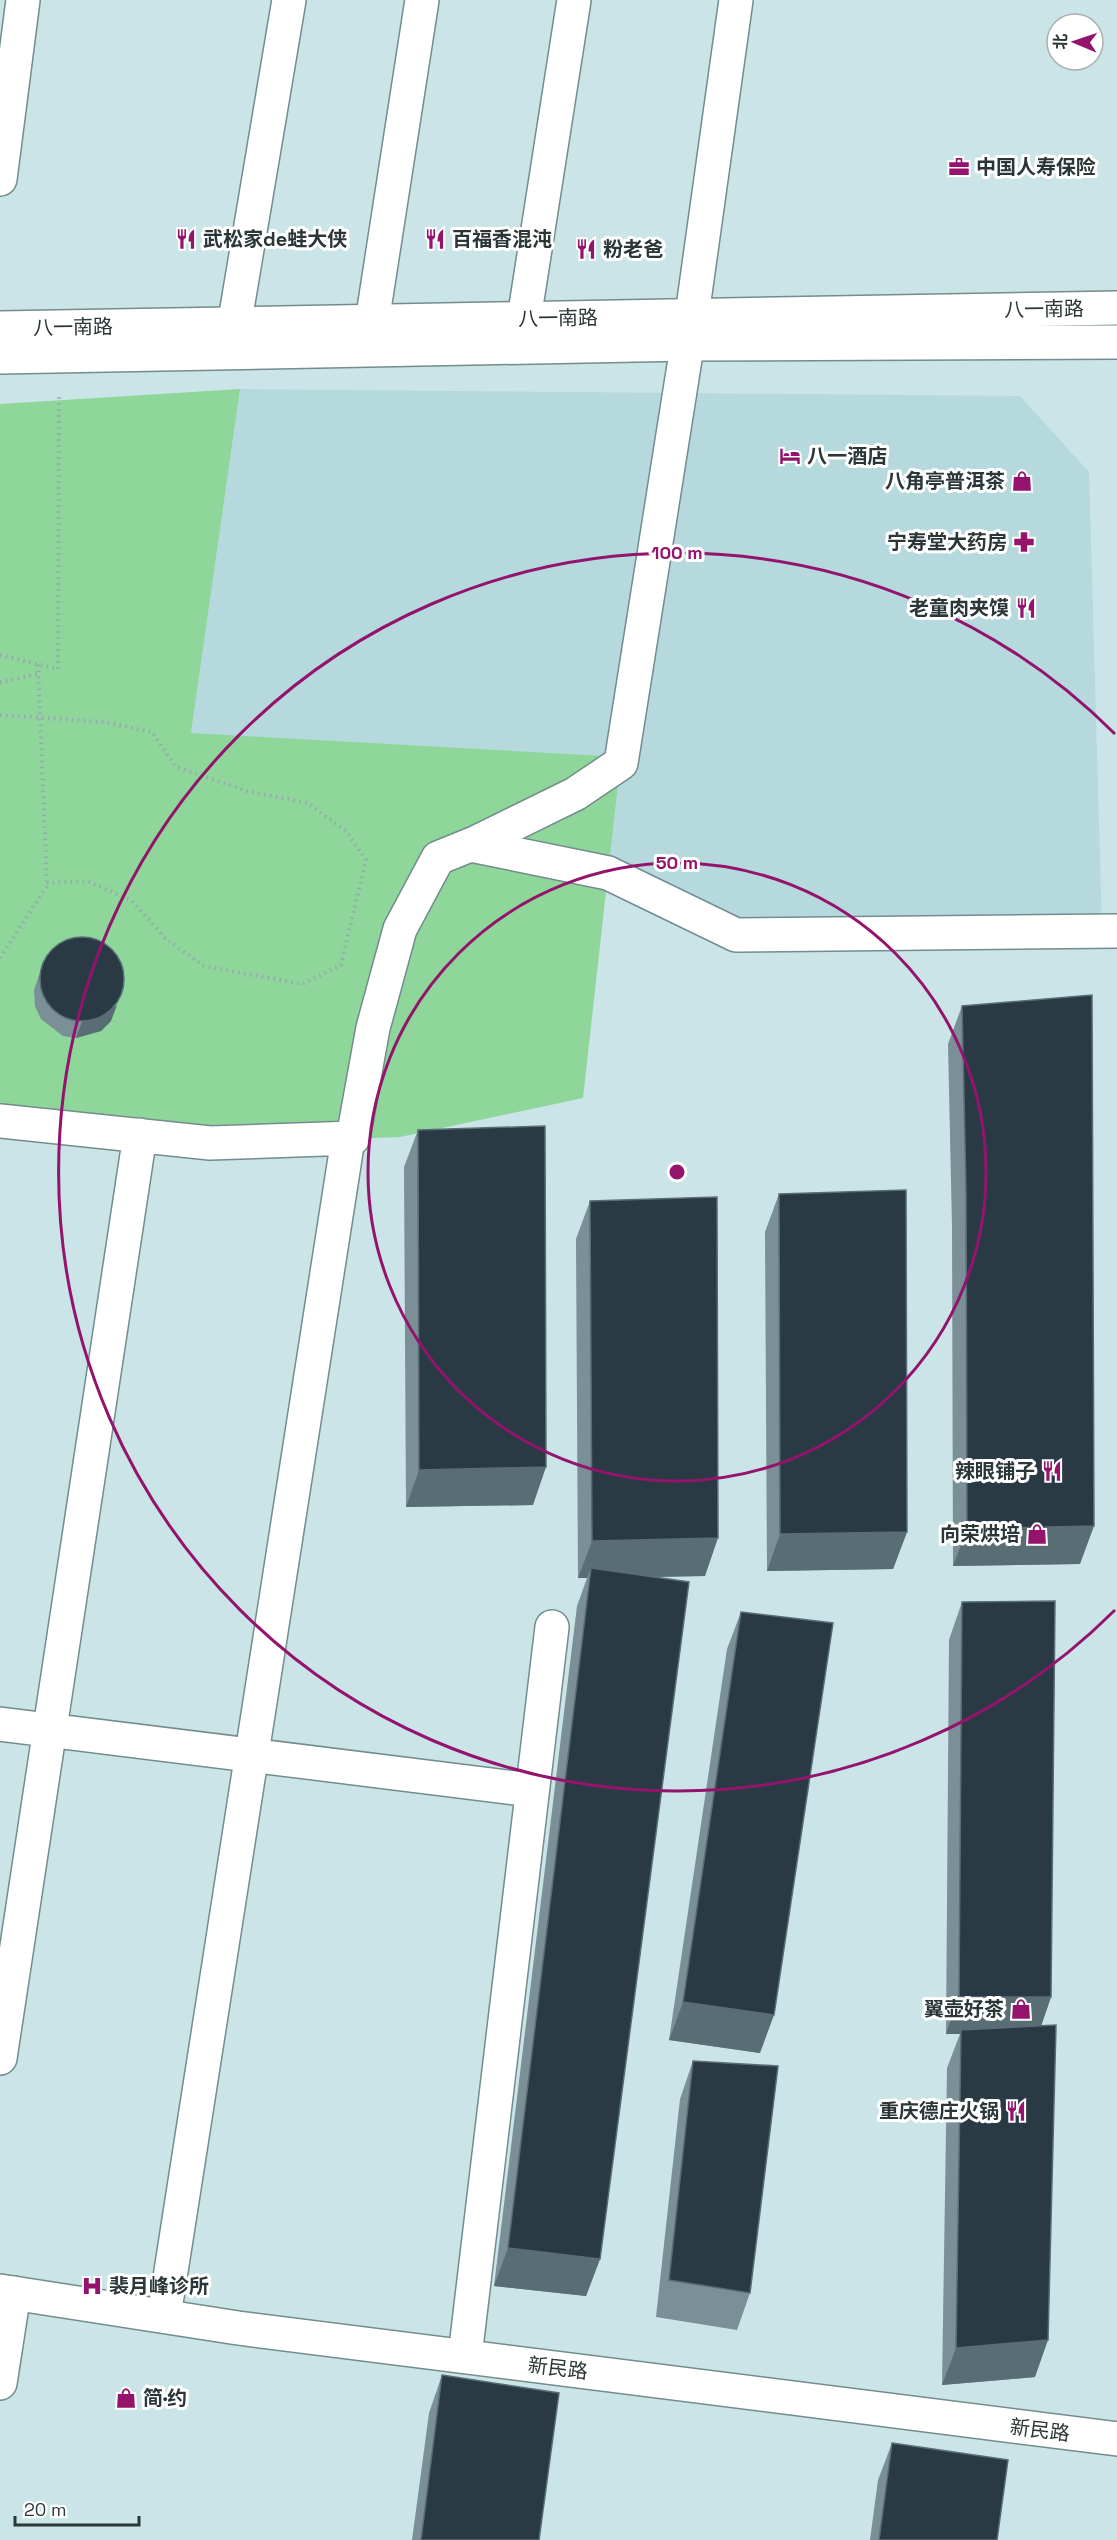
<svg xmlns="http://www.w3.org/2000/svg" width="1117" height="2540" viewBox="0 0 1117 2540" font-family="'Space Grotesk','Noto Sans SC',sans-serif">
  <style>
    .built { fill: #b5d9dd }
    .park { fill: #8ed69a }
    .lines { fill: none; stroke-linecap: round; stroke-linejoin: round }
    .street-casing { stroke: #738c8e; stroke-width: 36 }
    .secondary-casing { stroke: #738c8e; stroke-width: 36 }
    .path { stroke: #95aaac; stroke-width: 4; stroke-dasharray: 1.5 4.5; stroke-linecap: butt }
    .street { stroke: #fff; stroke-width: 33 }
    .secondary { stroke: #fff; stroke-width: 33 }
    .wall { fill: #7a8f96 }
    .shaded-wall { fill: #596d75 }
    .building { fill: #293a44; stroke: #596d75; stroke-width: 1.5 }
    .ring { fill: none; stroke: #94136d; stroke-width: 3 }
    .labels { text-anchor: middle; stroke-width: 6; stroke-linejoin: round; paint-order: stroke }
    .poi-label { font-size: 20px; font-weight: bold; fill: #2b3637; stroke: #fff; text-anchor: start }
    .street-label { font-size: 20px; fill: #2b3637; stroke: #fff }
    .centre { fill: #94136d; stroke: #fff; stroke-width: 3 }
    .ring-label { font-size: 18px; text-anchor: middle; font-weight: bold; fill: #94136d; stroke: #fff; stroke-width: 6; stroke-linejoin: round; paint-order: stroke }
  </style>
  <rect width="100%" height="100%" fill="#cae4e7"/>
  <!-- built -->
  <path class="built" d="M 240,389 L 1020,396 L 1089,472 L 1102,931 L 736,935 L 191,733 Z"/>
  <!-- park -->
  <path class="park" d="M 240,389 L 191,733 L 621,757 L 583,1098 L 400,1137 L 373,1138 L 200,1144 L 0,1122 L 0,404 Z"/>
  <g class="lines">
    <!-- street casing -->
    <g class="street-casing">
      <path id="street" d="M 0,179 L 23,0
        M 524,345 L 524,319 L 574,0
        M 374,348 L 372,322 L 422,0
        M 230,350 L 289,0
        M 471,845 L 608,873 L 736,935 L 1117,931
        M 0,1121 L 210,1143 L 353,1138 L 373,1028 L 400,929 L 438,858 L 475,843 L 575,794 L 621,763 L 692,315 L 736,0
        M 0,1724 L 532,1790
        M 0,2058 L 140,1135
        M 164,2316 L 348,1139
        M 465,2356 L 552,1627
        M 0,2383 L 14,2293"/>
    </g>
    <!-- secondary casing -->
    <g class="secondary-casing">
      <path id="secondary" d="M 0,328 L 1117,308
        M 0,357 L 688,344 L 1117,342
        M 0,2291 L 238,2328 L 1117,2439"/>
    </g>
    <!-- path -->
    <path class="path" d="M 0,655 L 58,669 L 59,394
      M 0,682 L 38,674
      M 0,715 L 104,722 L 152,732 L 176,767 L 247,791 L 308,803 L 347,832 L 366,860 L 341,965 L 302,984 L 204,966 L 165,938 L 131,900 L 87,881 L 47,883
      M 0,958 L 47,886 L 38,664"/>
    <!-- street -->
    <use href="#street" class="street"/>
    <!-- secondary -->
    <use href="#secondary" class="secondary"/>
  </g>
  <!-- wall -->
  <path class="wall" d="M 44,960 L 111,1021 L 101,1031 L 76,1038 L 63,1036 L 41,1019 L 35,1006 L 34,990 Z
    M 962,1006 L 1080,1564 L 953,1566 L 952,1226 L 948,1044 Z
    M 418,1130 L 533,1505 L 406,1507 L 404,1167 Z
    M 779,1194 L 907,1532 L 893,1569 L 767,1571 L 765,1232 Z
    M 590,1201 L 705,1576 L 654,1577 L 600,2259 L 586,2296 L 494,2286 L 577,1606 L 587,1578 L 578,1578 L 576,1239 Z
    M 962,1602 L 1051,1997 L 1041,2026 L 1035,2377 L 942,2385 L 947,2068 L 960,2034 L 946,2034 L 949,1640 Z
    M 741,1612 L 760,2053 L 669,2040 L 727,1649 Z
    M 693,2061 L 750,2293 L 737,2330 L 656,2317 L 680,2099 Z
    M 442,2375 L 539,2540 L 412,2540 L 429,2413 Z
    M 892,2443 L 997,2540 L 870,2540 L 878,2480 Z"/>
  <!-- shaded-wall -->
  <path class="shaded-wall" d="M 117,1005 L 111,1021 L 101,1031 L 76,1038 L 82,1022 Z
    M 546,1467 L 533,1505 L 406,1507 L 419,1470 Z
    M 1094,1526 L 1080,1564 L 953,1566 L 967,1529 Z
    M 907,1532 L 893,1569 L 767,1571 L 780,1534 Z
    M 718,1538 L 705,1576 L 590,1578 L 591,1568 L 587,1578 L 578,1578 L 592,1541 Z
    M 959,1997 L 1051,1997 L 1038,2035 L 961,2030 L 960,2034 L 946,2034 Z
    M 683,2002 L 774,2015 L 760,2053 L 669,2040 Z
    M 508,2248 L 600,2259 L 586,2296 L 494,2286 Z
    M 1048,2340 L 1035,2377 L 942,2385 L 956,2348 Z"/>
  <!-- building -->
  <path class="building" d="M40 979a42 42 0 1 1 84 0a42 42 0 1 1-84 0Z
    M 1092,995 L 1094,1526 L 967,1529 L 966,1188 L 962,1006 Z
    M 545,1126 L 546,1467 L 419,1470 L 418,1130 Z
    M 906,1190 L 907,1532 L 780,1534 L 779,1194 Z
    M 717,1197 L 718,1538 L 592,1541 L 590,1201 Z
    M 591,1568 L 689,1582 L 600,2259 L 508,2248 Z
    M 1055,1601 L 1051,1997 L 959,1997 L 962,1602 Z
    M 741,1612 L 833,1623 L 774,2015 L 683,2002 Z
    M 1056,2025 L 1048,2340 L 956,2348 L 961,2030 Z
    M 693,2061 L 778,2066 L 750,2293 L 669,2280 Z
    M 442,2375 L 559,2393 L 539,2540 L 421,2540 Z
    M 892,2443 L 1008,2460 L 997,2540 L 879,2540 Z"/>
  <!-- distance rings -->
  <g class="ring">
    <circle cx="677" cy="1172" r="309"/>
    <path d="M1115 1610A619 619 0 1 1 1115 734"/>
  </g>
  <!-- icons -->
  <defs>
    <g id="office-bare" transform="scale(1.62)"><path d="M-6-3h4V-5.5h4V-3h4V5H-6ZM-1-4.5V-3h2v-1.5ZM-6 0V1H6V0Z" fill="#94136d" stroke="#fff" stroke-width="2.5" paint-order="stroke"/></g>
    <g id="restaurant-bare" transform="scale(1.62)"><path d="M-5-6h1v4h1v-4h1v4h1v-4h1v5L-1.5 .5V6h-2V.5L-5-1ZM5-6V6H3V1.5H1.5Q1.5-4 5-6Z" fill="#94136d" stroke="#fff" stroke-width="2.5" paint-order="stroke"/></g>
    <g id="hotel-bare" transform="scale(1.62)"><path d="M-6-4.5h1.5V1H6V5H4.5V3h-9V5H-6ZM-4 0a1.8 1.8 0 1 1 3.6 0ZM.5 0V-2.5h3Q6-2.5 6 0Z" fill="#94136d" stroke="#fff" stroke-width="2.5" paint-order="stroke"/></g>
    <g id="shop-bare" transform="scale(1.62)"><path d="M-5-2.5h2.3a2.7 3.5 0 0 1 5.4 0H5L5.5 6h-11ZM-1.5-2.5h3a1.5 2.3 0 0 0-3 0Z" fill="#94136d" stroke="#fff" stroke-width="2.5" paint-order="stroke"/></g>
    <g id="pharmacy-bare" transform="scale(1.62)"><path d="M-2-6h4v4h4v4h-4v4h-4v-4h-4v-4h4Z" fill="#94136d" stroke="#fff" stroke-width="2.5" paint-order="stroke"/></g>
    <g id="hospital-bare" transform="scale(1.62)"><path d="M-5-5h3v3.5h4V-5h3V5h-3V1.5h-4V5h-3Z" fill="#94136d" stroke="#fff" stroke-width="2.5" paint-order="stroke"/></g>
  </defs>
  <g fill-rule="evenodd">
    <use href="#office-bare" x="959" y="167"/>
    <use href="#restaurant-bare" x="186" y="239"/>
    <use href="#restaurant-bare" x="435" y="239"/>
    <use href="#restaurant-bare" x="586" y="249"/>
    <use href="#hotel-bare" x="790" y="456"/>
    <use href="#shop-bare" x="1022" y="481"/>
    <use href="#pharmacy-bare" x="1024" y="542"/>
    <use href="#restaurant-bare" x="1026" y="608"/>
    <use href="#restaurant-bare" x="1052" y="1471"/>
    <use href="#shop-bare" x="1037" y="1534"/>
    <use href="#shop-bare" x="1021" y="2009"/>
    <use href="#restaurant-bare" x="1016" y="2111"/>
    <use href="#hospital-bare" x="92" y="2286"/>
    <use href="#shop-bare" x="126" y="2398"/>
  </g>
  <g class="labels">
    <!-- poi labels -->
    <g class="poi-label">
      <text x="976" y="174">中国人寿保险</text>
      <text x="203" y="246">武松家de蛙大侠</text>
      <text x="452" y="246">百福香混沌</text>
      <text x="603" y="256">粉老爸</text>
      <text x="807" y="463">八一酒店</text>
      <text x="1005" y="488" text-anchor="end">八角亭普洱茶</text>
      <text x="1007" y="549" text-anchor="end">宁寿堂大药房</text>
      <text x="1009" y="615" text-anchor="end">老童肉夹馍</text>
      <text x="1035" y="1478" text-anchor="end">辣眼铺子</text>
      <text x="1020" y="1541" text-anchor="end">向荣烘培</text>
      <text x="1004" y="2016" text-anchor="end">翼壶好茶</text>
      <text x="999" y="2118" text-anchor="end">重庆德庄火锅</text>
      <text x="109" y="2293">裴月峰诊所</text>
      <text x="143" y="2405">简·约</text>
    </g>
    <!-- street labels -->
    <g class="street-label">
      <text transform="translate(1044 309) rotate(-1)" y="7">八一南路</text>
      <text transform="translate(558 318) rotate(-1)" y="7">八一南路</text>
      <text transform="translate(73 327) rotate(-1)" y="7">八一南路</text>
      <text transform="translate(558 2368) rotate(7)" y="7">新民路</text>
      <text transform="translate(1040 2430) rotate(7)" y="7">新民路</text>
    </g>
  </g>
  <circle cx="677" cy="1172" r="9" class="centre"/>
  <g class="ring-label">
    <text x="677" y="559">100 m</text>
    <text x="677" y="869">50 m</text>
  </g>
  <!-- north arrow -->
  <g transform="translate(1075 42) rotate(272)"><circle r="28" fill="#ffffff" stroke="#aaafaf" stroke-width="1.5"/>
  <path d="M0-4.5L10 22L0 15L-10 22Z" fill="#94136d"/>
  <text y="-9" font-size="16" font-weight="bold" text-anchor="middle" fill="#2b3637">北</text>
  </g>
  <!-- scale -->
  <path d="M15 2516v9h124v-9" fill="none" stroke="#2b3637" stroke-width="3"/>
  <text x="24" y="2516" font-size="18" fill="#2b3637" stroke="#ffffff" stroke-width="4.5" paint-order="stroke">20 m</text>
</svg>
